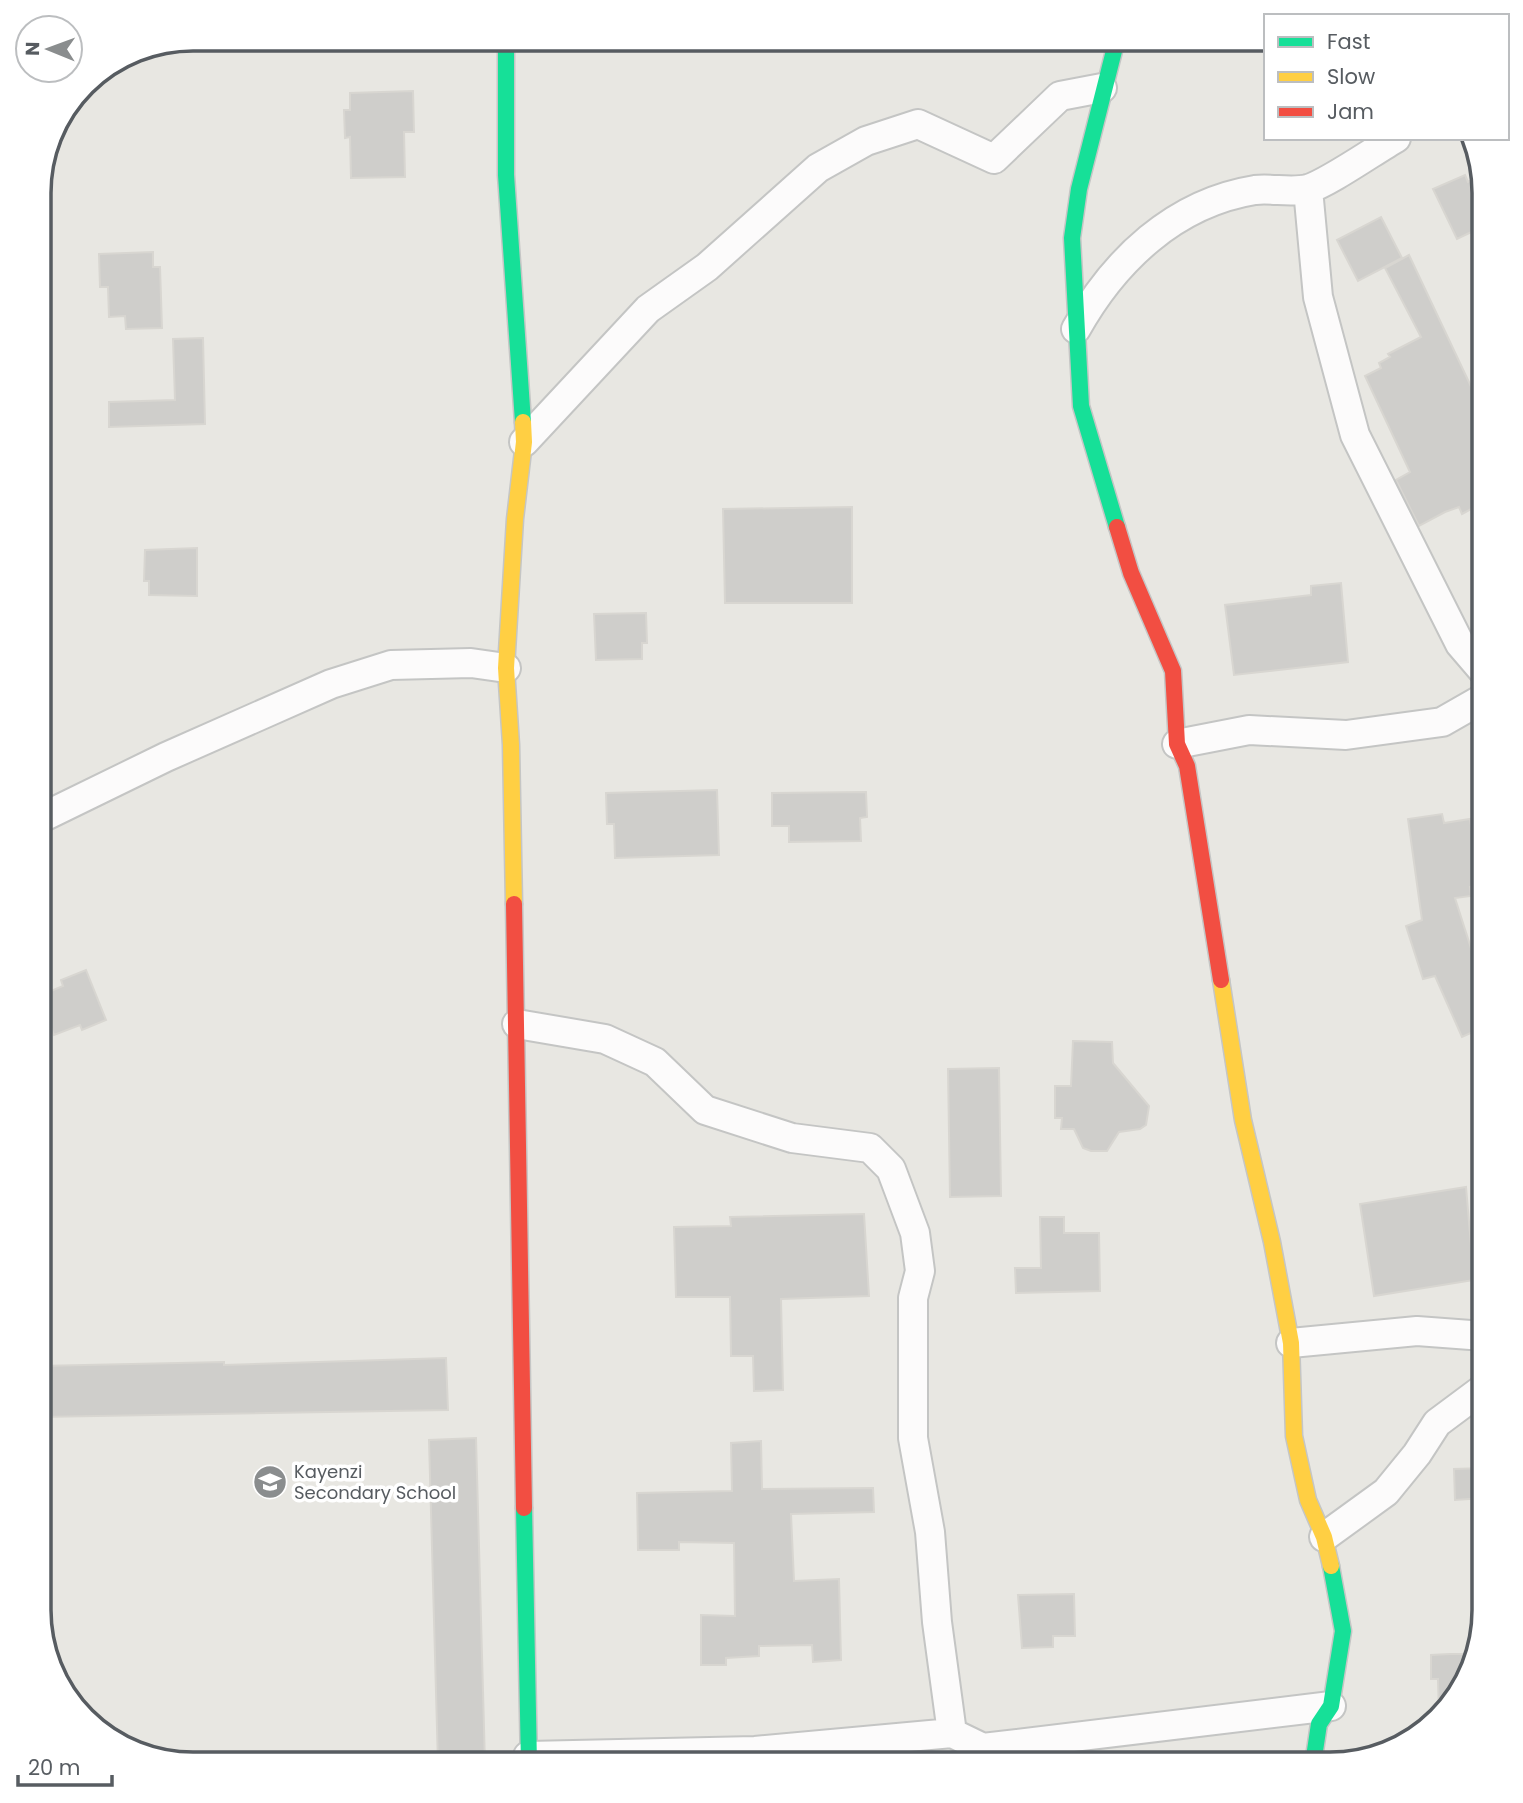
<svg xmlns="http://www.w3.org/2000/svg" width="1523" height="1803" viewBox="0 0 1523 1803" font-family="Poppins,sans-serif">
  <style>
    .building { fill: #cfcecb; stroke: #d8d6d1; stroke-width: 2 }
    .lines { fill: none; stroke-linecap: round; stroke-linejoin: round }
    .street-casing { stroke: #c4c5c4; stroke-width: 32 }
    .fast-casing { stroke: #c5c6c5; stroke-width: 19 }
    .slow-casing { stroke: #c5c6c5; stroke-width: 19 }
    .jam-casing { stroke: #c5c6c5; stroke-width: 19 }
    .street { stroke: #fcfbfb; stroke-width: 28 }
    .fast { stroke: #16e098; stroke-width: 16 }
    .slow { stroke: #ffcf43; stroke-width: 16 }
    .jam { stroke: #f24e42; stroke-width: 16 }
    .labels { text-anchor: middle; stroke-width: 7; stroke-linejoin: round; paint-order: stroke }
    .poi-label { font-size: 18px; fill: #575c61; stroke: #fff; text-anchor: start }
    .rim { fill: none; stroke: #575c61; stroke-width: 3.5 }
  </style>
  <rect width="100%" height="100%" fill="#e8e7e2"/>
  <!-- building -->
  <path class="building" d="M 413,91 L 414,132 L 404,132 L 405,177 L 351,178 L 350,137 L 345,138 L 344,110 L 350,110 L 350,93 Z
    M 1465,175 L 1468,182 L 1479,177 L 1484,192 L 1484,226 L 1457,239 L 1433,189 Z
    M 1381,217 L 1402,258 L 1358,281 L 1337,240 Z
    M 153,252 L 153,267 L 160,267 L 162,328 L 126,329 L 125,316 L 109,317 L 108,287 L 100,287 L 99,254 Z
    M 1409,255 L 1484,414 L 1484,502 L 1462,514 L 1459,507 L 1445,512 L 1419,526 L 1396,480 L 1410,472 L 1365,376 L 1381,368 L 1379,363 L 1390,357 L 1388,354 L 1421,337 L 1385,268 Z
    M 203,338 L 205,424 L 109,427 L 109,402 L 175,400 L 173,339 Z
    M 852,507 L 852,603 L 725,603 L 723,509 Z
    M 197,548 L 197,596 L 149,595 L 149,581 L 144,581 L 145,550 Z
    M 1341,583 L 1348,662 L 1234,675 L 1225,605 L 1311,595 L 1311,586 Z
    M 646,613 L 647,643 L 642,643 L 642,659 L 596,660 L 594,614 Z
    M 717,790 L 719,855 L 615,858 L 614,824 L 607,824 L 606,793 Z
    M 866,792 L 867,817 L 860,818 L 861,841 L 789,842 L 789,826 L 772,826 L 772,793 Z
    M 1442,814 L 1444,823 L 1470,819 L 1481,886 L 1470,887 L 1471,896 L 1455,898 L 1484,989 L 1484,1027 L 1462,1037 L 1435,976 L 1423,979 L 1406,926 L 1422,920 L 1408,819 Z
    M 86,970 L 106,1020 L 82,1030 L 80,1025 L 54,1035 L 39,996 L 63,986 L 61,980 Z
    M 1073,1041 L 1112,1042 L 1113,1063 L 1149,1106 L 1146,1125 L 1140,1129 L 1119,1132 L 1107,1151 L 1091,1151 L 1083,1148 L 1074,1129 L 1061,1129 L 1062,1118 L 1055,1118 L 1055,1086 L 1071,1086 Z
    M 999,1068 L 1001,1196 L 950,1197 L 948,1069 Z
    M 1466,1187 L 1474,1280 L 1374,1296 L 1360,1204 Z
    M 864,1214 L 869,1296 L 781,1299 L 783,1390 L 754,1391 L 753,1356 L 731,1356 L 730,1297 L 676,1297 L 674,1227 L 731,1226 L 730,1217 Z
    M 1040,1217 L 1064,1217 L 1064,1233 L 1099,1233 L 1100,1291 L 1016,1293 L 1015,1268 L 1041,1268 Z
    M 446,1358 L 448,1410 L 39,1417 L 39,1366 L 224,1362 L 224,1365 Z
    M 476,1438 L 485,1764 L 438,1764 L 429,1440 Z
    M 761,1441 L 762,1489 L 873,1488 L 874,1512 L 791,1514 L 794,1581 L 839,1579 L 841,1660 L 813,1662 L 812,1645 L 759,1646 L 759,1656 L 726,1658 L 726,1665 L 701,1665 L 701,1615 L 735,1616 L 734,1543 L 679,1542 L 679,1550 L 638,1550 L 637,1493 L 732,1491 L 731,1443 Z
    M 1484,1468 L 1484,1498 L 1455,1500 L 1454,1469 Z
    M 1074,1594 L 1075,1636 L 1053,1636 L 1053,1647 L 1022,1648 L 1018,1595 Z
    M 1450,1654 L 1474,1654 L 1468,1679 L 1439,1715 L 1438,1679 L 1431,1679 L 1431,1655 Z"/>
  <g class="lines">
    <!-- street casing -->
    <g class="street-casing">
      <path id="street" d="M 1308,189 L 1318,297 L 1355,435 L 1460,644 L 1484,672
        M 1076,329 C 1114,261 1174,203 1255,190 C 1272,188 1291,193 1308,189 C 1328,183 1375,150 1396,138
        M 524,442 L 648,309 L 707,267 L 818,168 L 866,141 L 918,124 L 994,159 L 1060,96 L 1102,88
        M 1177,744 L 1249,730 L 1346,735 L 1442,722 L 1484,698
        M 39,819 L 166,757 L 331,684 L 391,665 L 471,663 L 506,668
        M 517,1024 L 605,1039 L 655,1062 L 705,1110 L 792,1138 L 870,1148 L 891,1169 L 915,1233 L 920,1271 L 913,1298 L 913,1438 L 930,1532 L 937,1622 L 952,1733
        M 1291,1343 L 1417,1331 L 1484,1336
        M 1324,1537 L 1386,1492 L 1417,1454 L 1437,1423 L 1484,1388
        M 528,1756 L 755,1751 L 952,1733 L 983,1748 L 1331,1706"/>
    </g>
    <!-- fast casing -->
    <g class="fast-casing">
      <path id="fast" d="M 506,39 L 506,175 L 523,422
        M 1117,39 L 1079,189 L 1072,238 L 1081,406 L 1117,527
        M 524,1508 L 529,1764
        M 1313,1764 L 1319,1724 L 1331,1706 L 1343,1631 L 1331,1566"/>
    </g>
    <!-- slow casing -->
    <g class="slow-casing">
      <path id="slow" d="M 514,904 L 511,745 L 506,668 L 515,519 L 524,442 L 523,422
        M 1221,980 L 1243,1120 L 1272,1242 L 1291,1343 L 1294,1436 L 1308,1500 L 1324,1537 L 1331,1566"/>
    </g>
    <!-- jam casing -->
    <g class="jam-casing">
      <path id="jam" d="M 1117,527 L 1131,573 L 1173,671 L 1177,744 L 1187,766 L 1221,980
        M 514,904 L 524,1508"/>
    </g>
    <!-- street -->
    <use href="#street" class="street"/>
    <!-- fast -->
    <use href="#fast" class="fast"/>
    <!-- slow -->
    <use href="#slow" class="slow"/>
    <!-- jam -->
    <use href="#jam" class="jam"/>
  </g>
  <!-- icons -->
  <defs>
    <g id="school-disc" transform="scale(1.75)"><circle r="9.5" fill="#8a8d8e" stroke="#fff"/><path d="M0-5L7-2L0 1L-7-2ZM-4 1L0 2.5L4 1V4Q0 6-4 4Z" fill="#fff"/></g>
  </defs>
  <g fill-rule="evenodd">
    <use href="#school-disc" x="270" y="1482"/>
  </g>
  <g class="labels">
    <!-- poi labels -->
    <g class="poi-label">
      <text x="294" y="1478">Kayenzi<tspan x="294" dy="21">Secondary School</tspan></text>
    </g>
  </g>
  <!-- crop -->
  <path d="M0 0H1523V1803H0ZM193 51H1330A142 142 0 0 1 1472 193V1610A142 142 0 0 1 1330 1752H193A142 142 0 0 1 51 1610V193A142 142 0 0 1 193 51Z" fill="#fff" fill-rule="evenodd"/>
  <path class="rim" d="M193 51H1330A142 142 0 0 1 1472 193V1610A142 142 0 0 1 1330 1752H193A142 142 0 0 1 51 1610V193A142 142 0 0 1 193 51Z"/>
  <!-- legend -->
  <rect x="1264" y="14" width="245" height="126" fill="#ffffff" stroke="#bcbec0" stroke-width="2"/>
  <rect x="1278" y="37" width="35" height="10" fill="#16e098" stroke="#bcbec0" stroke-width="2"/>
  <text x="1327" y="49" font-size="21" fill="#575c61">Fast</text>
  <rect x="1278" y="72" width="35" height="10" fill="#ffcf43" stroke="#bcbec0" stroke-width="2"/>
  <text x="1327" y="84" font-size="21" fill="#575c61">Slow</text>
  <rect x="1278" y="107" width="35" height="10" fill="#f24e42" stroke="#bcbec0" stroke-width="2"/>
  <text x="1327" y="119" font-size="21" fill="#575c61">Jam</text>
  <!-- north arrow -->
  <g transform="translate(49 49) rotate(271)"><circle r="33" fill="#ffffff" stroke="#bcbec0" stroke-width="2"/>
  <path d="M0-5L12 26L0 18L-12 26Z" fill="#8a8d8e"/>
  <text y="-10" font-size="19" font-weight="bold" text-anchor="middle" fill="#575c61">N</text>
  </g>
  <!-- scale -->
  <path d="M18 1775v10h94v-10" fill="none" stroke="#575c61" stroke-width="3.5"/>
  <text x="28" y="1775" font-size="21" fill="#575c61" stroke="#ffffff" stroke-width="5" paint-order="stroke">20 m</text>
</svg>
